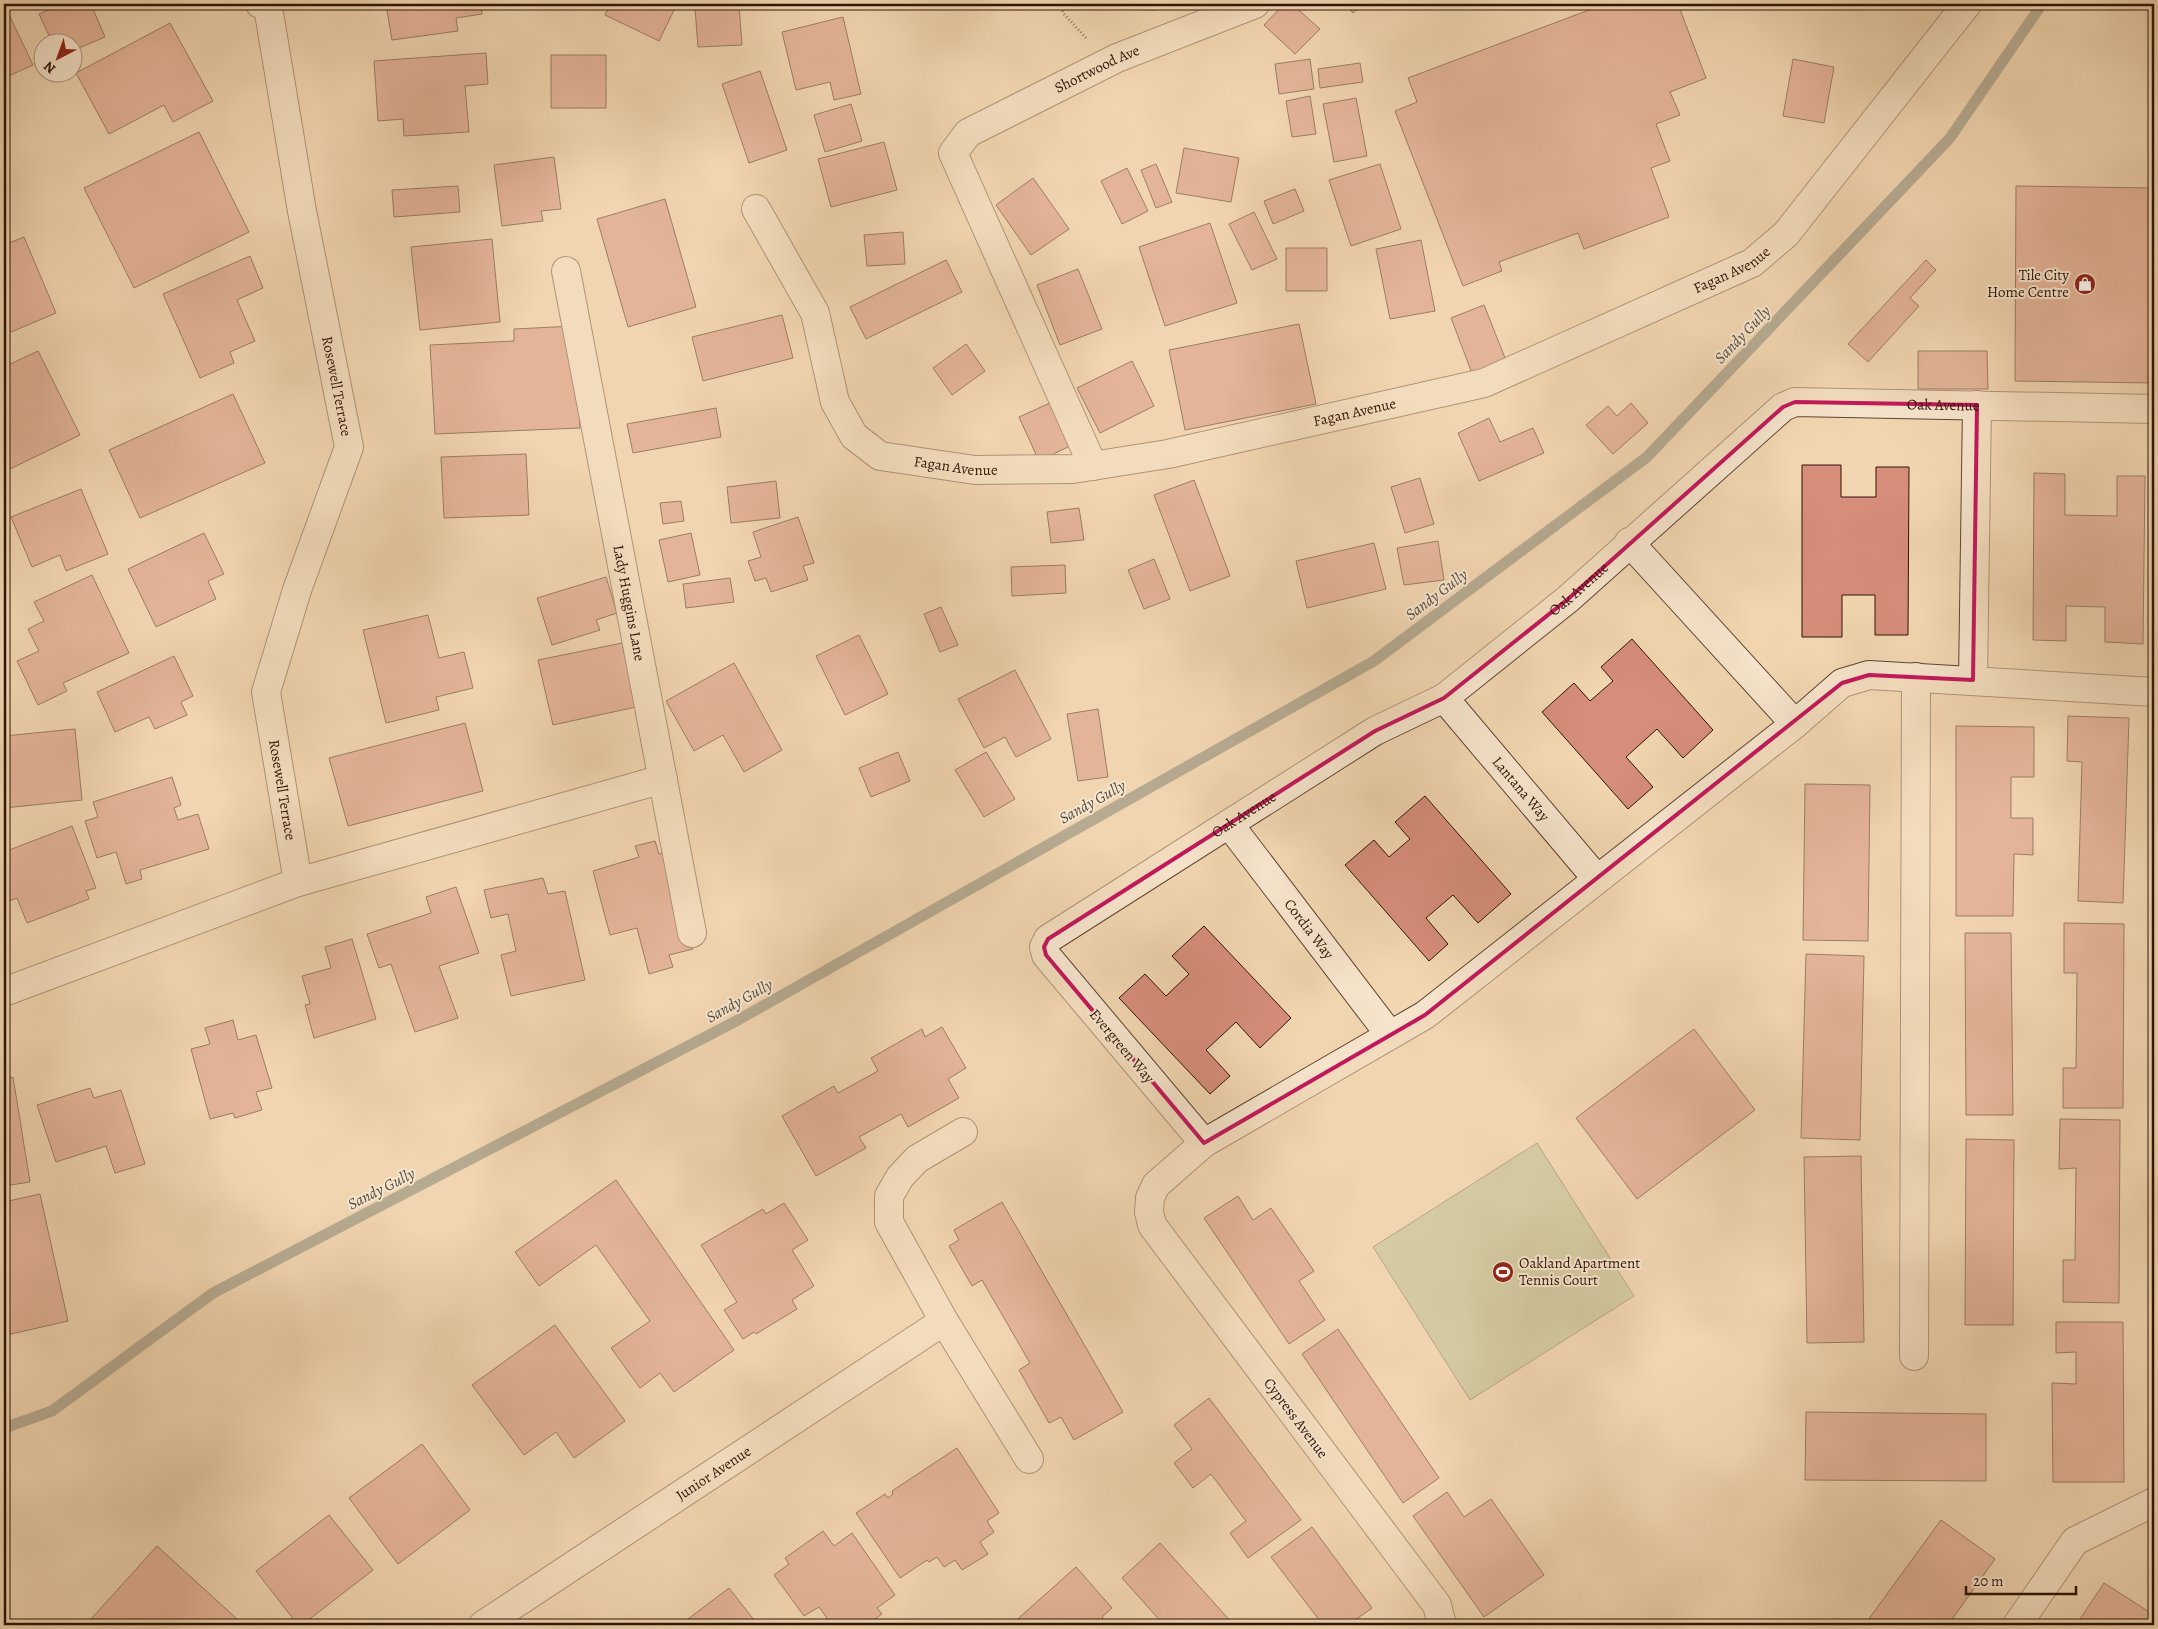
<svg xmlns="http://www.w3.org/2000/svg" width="2158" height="1629" viewBox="0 0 2158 1629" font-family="Alegreya,serif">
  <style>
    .pitch { fill: #b3bf91; stroke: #716a4c }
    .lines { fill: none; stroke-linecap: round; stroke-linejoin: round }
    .stream { stroke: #70776c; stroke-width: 11 }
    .building { fill: #d68d7a; stroke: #2f1408 }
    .minor-casing { stroke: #604432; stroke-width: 30 }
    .path { stroke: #2f1408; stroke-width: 3; stroke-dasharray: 1 2.5; stroke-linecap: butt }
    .minor { stroke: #f6e4cc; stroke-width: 28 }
    .marked { fill: none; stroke: #c2185b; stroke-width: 4; stroke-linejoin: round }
    .labels { text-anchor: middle; stroke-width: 4; stroke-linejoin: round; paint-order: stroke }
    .street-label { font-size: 15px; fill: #2f1408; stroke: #f6e4cc }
    .poi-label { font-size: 15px; fill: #2f1408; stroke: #f6e4cc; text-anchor: end }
    .water-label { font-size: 16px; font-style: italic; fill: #554e42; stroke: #f6e4cc }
  </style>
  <rect width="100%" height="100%" fill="#f1d6b0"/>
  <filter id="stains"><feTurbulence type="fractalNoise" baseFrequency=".004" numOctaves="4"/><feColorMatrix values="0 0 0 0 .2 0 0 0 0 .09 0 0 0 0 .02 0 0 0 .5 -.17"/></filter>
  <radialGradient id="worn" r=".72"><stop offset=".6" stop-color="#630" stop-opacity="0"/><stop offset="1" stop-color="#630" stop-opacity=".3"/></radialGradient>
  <!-- pitch -->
  <path class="pitch" d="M 1537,1143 L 1634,1296 L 1470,1400 L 1373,1247 Z"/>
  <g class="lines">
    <!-- stream -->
    <path class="stream" d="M 4,1428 L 52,1411 L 213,1293 L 738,1020 L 1374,661 L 1647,457 L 1950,138 L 2042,4"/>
  </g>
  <!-- building -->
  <path class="building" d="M 4,4 L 33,65 L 4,78 Z
    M 63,4 L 91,4 L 105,37 L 72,51 L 72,42 L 52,42 L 39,14 Z
    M 386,4 L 481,4 L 482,14 L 456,18 L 458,31 L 392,40 Z
    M 610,4 L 677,4 L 659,41 L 605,15 Z
    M 861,4 L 912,4 L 861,5 Z
    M 1120,4 L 1157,4 L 1157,10 L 1120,9 Z
    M 1284,4 L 1292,4 L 1320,29 L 1295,54 L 1264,25 Z
    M 1345,4 L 1364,4 L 1353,13 Z
    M 1605,4 L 1678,4 L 1706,78 L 1670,92 L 1680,115 L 1656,124 L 1670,161 L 1651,168 L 1669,217 L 1584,249 L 1578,233 L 1499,262 L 1502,271 L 1463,286 L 1395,111 L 1417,102 L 1408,78 Z
    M 739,5 L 742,45 L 698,47 L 695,8 Z
    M 843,17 L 861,94 L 834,100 L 830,82 L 796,90 L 782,32 Z
    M 170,23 L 213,101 L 173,122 L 164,105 L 109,134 L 76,73 Z
    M 486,53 L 488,84 L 465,86 L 469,132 L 404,136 L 403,119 L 378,121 L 374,61 Z
    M 551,55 L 606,55 L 606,108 L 551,108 Z
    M 1310,59 L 1314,89 L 1279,94 L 1275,64 Z
    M 1793,59 L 1834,67 L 1824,123 L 1783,116 Z
    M 1360,63 L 1363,82 L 1320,88 L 1318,69 Z
    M 760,71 L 787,150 L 749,163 L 722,84 Z
    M 1310,96 L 1316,134 L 1292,137 L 1286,101 Z
    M 1356,98 L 1367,156 L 1334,162 L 1323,104 Z
    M 851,104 L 862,141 L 825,152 L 814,115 Z
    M 199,132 L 249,232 L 134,288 L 84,188 Z
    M 884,142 L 897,190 L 831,207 L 818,159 Z
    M 1184,148 L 1239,158 L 1231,202 L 1176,193 Z
    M 554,157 L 561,209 L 541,211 L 543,221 L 502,226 L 494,165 Z
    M 1156,164 L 1172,202 L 1156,208 L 1141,170 Z
    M 1380,164 L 1401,229 L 1351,246 L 1329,180 Z
    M 1127,168 L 1148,211 L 1122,224 L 1101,181 Z
    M 1033,178 L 1069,229 L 1031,255 L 996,205 Z
    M 458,186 L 460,212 L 394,217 L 392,190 Z
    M 2016,186 L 2154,188 L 2154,383 L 2015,381 Z
    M 1295,189 L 1304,211 L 1273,224 L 1264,201 Z
    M 665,199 L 696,307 L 628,327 L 597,219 Z
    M 1254,212 L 1277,259 L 1252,270 L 1229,224 Z
    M 1210,223 L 1237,303 L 1165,326 L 1139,247 Z
    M 903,232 L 905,264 L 867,266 L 864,235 Z
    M 24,237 L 56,313 L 4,335 L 4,245 Z
    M 492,239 L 500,322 L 420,330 L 411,247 Z
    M 1421,240 L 1435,311 L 1390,319 L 1376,249 Z
    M 1286,248 L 1327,248 L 1327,291 L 1286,291 Z
    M 250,256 L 263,288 L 237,300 L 255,341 L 230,352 L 234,363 L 200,378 L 163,294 Z
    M 946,260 L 962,292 L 866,339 L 850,307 Z
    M 1926,260 L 1936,270 L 1910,298 L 1919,306 L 1868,362 L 1848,344 Z
    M 1078,269 L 1102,329 L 1060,345 L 1037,285 Z
    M 1484,305 L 1509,368 L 1475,381 L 1451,318 Z
    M 782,315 L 793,358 L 703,381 L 692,337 Z
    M 1299,324 L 1316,404 L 1185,430 L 1169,350 Z
    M 575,326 L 580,428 L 435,434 L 430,345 L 514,341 L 514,329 Z
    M 966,344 L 985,371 L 952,395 L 933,368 Z
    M 38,351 L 80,435 L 10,469 L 4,458 L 4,367 Z
    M 1918,351 L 1987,351 L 1988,389 L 1918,389 Z
    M 1132,361 L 1154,406 L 1100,433 L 1077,388 Z
    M 233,394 L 265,463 L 140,518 L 109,450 Z
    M 1050,403 L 1070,446 L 1039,461 L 1019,417 Z
    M 1631,403 L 1648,423 L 1613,454 L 1586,425 L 1608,406 L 1617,416 Z
    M 716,408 L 721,437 L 633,453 L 627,424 Z
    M 1489,418 L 1500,442 L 1533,428 L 1544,453 L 1479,481 L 1458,433 Z
    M 526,454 L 529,515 L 444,518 L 441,457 Z
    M 1802,465 L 1841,465 L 1841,497 L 1876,497 L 1876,467 L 1909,467 L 1908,635 L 1875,635 L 1875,595 L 1842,595 L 1842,637 L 1802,637 Z
    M 2034,473 L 2065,474 L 2065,515 L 2117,516 L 2117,476 L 2145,476 L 2143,644 L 2105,642 L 2105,607 L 2066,606 L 2066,641 L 2033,640 Z
    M 1420,478 L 1434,524 L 1405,533 L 1391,487 Z
    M 1194,480 L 1230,576 L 1190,591 L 1154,495 Z
    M 776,481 L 780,518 L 731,523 L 727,487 Z
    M 81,489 L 108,554 L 66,571 L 60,555 L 32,567 L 11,517 Z
    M 681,501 L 684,521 L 663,524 L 660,503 Z
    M 1079,508 L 1084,540 L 1051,543 L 1047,512 Z
    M 798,517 L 814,563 L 803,566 L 808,580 L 771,592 L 766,578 L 755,581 L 748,561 L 761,557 L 753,532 Z
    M 204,533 L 224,574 L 208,581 L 216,599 L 156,627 L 128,569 Z
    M 691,533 L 700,575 L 668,582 L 659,540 Z
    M 1438,541 L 1444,580 L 1404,585 L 1397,548 Z
    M 1374,543 L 1386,589 L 1307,608 L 1296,561 Z
    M 1154,559 L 1170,599 L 1144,609 L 1128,570 Z
    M 1065,565 L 1066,593 L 1012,596 L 1011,567 Z
    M 92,575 L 129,653 L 63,683 L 67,691 L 38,705 L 17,661 L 39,651 L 28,629 L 44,621 L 34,602 Z
    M 606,577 L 617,613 L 596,620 L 600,630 L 552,645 L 537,598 Z
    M 730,578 L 734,602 L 686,608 L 683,584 Z
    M 941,607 L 958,645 L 940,652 L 924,614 Z
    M 428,615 L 439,658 L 464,652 L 473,688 L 436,697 L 439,710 L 386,723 L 363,630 Z
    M 859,635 L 888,694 L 845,715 L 816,656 Z
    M 1632,639 L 1713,730 L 1683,758 L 1657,729 L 1626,757 L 1653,787 L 1628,809 L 1542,712 L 1574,683 L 1590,701 L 1613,681 L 1601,667 Z
    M 622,643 L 636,707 L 553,725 L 538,660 Z
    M 174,656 L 193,696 L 181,702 L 187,715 L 155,729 L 149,717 L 115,732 L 97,692 Z
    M 734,663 L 782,750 L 744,772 L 723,735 L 694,751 L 666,701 Z
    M 1015,670 L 1051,739 L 1016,757 L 1005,737 L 984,748 L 958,699 Z
    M 1098,709 L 1108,777 L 1078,781 L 1067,714 Z
    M 2068,716 L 2129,718 L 2123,903 L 2078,901 L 2082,762 L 2067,761 Z
    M 465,723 L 483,791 L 348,826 L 329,758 Z
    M 1956,726 L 2034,727 L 2034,777 L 2011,777 L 2011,818 L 2033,818 L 2033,855 L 2014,854 L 2013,916 L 1956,916 Z
    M 75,729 L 82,800 L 4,808 L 4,736 Z
    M 898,752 L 910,781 L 871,797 L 859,768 Z
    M 986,752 L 1015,799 L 984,817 L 955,770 Z
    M 172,777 L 181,805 L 174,808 L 178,820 L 198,814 L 209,849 L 140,870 L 142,879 L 126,884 L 116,852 L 97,858 L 85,821 L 98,817 L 93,802 Z
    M 1805,784 L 1870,785 L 1868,941 L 1803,940 Z
    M 1425,796 L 1511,894 L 1478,923 L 1453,895 L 1426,918 L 1448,944 L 1429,961 L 1345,865 L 1374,840 L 1389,857 L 1410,839 L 1395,822 Z
    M 72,826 L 96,888 L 86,891 L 89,899 L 27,923 L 17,898 L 4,903 L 4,852 Z
    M 655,841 L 659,854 L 667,852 L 693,949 L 669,955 L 673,967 L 649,974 L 637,928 L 610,935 L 593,871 L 639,857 L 635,846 Z
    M 543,878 L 548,894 L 565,891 L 585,980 L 511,996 L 501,955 L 516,951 L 508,914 L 491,918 L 484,890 Z
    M 456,887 L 479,953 L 439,966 L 458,1018 L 415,1032 L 391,964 L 379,968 L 367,934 L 431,913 L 426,897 Z
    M 2064,923 L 2124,924 L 2123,1108 L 2063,1108 L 2063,1068 L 2076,1068 L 2077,973 L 2064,973 Z
    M 1204,926 L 1291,1018 L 1260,1048 L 1236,1022 L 1206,1050 L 1230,1076 L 1210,1094 L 1119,998 L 1145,974 L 1166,996 L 1189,974 L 1172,956 Z
    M 1965,933 L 2011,933 L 2013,1115 L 1966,1115 Z
    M 352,939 L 376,1019 L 314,1038 L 305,1005 L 310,1004 L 302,976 L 331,968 L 325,947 Z
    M 1806,954 L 1864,956 L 1860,1140 L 1801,1138 Z
    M 233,1020 L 238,1040 L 256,1035 L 272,1088 L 256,1092 L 262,1110 L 235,1118 L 233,1113 L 210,1119 L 191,1049 L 210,1044 L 205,1028 Z
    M 942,1027 L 966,1068 L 948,1079 L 959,1098 L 908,1127 L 901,1114 L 859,1137 L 866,1148 L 816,1176 L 782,1116 L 834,1086 L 838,1093 L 878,1071 L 871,1058 L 922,1029 L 925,1037 Z
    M 1694,1029 L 1755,1110 L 1637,1199 L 1576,1118 Z
    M 13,1077 L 30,1182 L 4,1186 L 4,1079 Z
    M 90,1088 L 94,1098 L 121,1090 L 145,1164 L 115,1173 L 106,1146 L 56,1162 L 37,1105 Z
    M 2060,1119 L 2120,1120 L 2119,1303 L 2063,1302 L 2063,1260 L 2075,1260 L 2076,1168 L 2059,1169 Z
    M 1966,1139 L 2014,1140 L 2013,1325 L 1965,1325 Z
    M 1861,1156 L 1864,1342 L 1807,1343 L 1804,1157 Z
    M 616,1180 L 734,1350 L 674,1392 L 660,1373 L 640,1388 L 611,1348 L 650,1321 L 596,1245 L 539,1286 L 515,1252 Z
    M 40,1194 L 68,1321 L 7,1335 L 4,1320 L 4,1202 Z
    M 1238,1196 L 1253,1220 L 1271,1208 L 1314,1271 L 1299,1281 L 1325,1320 L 1289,1344 L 1204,1218 Z
    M 1002,1202 L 1123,1412 L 1074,1440 L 1061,1417 L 1049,1423 L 1019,1370 L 1030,1363 L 982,1280 L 972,1286 L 949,1246 L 959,1240 L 954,1230 Z
    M 784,1203 L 808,1240 L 792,1250 L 814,1286 L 792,1300 L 797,1309 L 756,1334 L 754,1332 L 743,1339 L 724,1310 L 737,1302 L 701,1245 L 763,1209 L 766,1214 Z
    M 2056,1322 L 2123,1322 L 2124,1482 L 2053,1482 L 2052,1383 L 2076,1384 L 2076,1352 L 2056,1353 Z
    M 555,1325 L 625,1421 L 574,1458 L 556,1432 L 524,1455 L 472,1385 Z
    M 1338,1329 L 1439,1478 L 1403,1503 L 1302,1354 Z
    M 1209,1398 L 1301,1520 L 1248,1558 L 1230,1533 L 1246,1521 L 1211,1474 L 1193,1488 L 1174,1463 L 1192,1449 L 1174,1425 Z
    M 1806,1412 L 1986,1414 L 1986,1481 L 1805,1480 Z
    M 422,1444 L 470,1510 L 398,1564 L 349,1498 Z
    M 957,1448 L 999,1513 L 987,1521 L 994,1532 L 980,1542 L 988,1554 L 962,1570 L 955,1560 L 944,1567 L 937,1557 L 929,1562 L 927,1560 L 900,1578 L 856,1513 L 885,1494 L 888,1498 L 893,1494 L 892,1491 Z
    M 1447,1492 L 1464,1517 L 1491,1499 L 1544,1575 L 1484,1617 L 1413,1516 Z
    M 329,1515 L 373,1570 L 302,1625 L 298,1625 L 256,1571 Z
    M 1941,1520 L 1995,1559 L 1948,1625 L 1876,1625 L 1868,1620 Z
    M 1312,1527 L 1372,1608 L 1348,1625 L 1323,1625 L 1271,1557 Z
    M 823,1531 L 834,1546 L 852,1533 L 895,1595 L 877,1608 L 882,1614 L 866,1625 L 832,1625 L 819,1607 L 804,1616 L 774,1575 L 789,1564 L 785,1558 Z
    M 1160,1543 L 1234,1625 L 1164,1625 L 1122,1578 Z
    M 157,1546 L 237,1619 L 232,1625 L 97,1625 L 91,1619 Z
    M 1076,1567 L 1112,1608 L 1102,1617 L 1110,1625 L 1011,1625 Z
    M 2104,1583 L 2154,1615 L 2154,1625 L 2076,1625 Z
    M 729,1588 L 758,1625 L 680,1625 Z"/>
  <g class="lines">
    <!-- minor casing -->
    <g class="minor-casing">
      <g id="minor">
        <path id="s1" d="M 260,4 L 268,7 L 302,211 L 349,447 L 297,590 L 266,692 L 298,882"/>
        <path id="s2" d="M 756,209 L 815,313 L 835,402 L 854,436 L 880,456 L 975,470 L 1073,469 L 1168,454 L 1484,383 L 1752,263 L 1786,234 L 1967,4"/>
        <path id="s3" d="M 566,271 L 692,933"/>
        <path id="s4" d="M 1093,466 L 953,153 L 968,133 L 1117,58 L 1255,4"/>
        <path d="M 1629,542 L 1795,724"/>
        <path d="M 1973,680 L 1977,405"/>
        <path id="s5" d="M 1444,698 L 1597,879"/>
        <path id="s6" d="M 1229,824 L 1390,1035"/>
        <path d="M 4,992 L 298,882 L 663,779"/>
        <path d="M 963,1132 L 917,1159 L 900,1177 L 889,1196 L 889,1222 L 944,1321 L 1029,1459"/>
        <path id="s7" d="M 1204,1143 L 1046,955 L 1044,947 L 1048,939 L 1375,731 L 1444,698 L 1568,599 L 1783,407 L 1795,402 L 2154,409"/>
        <path d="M 1914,1356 L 1916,677"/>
        <path id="s8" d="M 483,1625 L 944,1321"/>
        <path d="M 1442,1625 L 1437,1605 L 1152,1225 L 1149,1212 L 1150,1198 L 1156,1185 L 1204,1143 L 1425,1015 L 1795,724 L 1842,683 L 1869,675 L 2154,692"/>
        <path d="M 2017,1625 L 2075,1541 L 2154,1502"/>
      </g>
    </g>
    <!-- path -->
    <path class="path" d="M 1062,4 L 1063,13 L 1086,38"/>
    <!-- minor -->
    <use href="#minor" class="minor"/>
  </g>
  <!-- marked area -->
  <path d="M0 0H2158V1629H0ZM 1795,402 L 1977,405 L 1973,680 L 1869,675 L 1842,683 L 1425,1015 L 1204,1143 L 1046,955 L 1044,947 L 1048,939 L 1375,731 L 1444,698 L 1568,599 L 1783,407 Z" fill="#f1d6b0" fill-opacity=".55" fill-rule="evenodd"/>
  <path class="marked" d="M 1795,402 L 1977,405 L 1973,680 L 1869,675 L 1842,683 L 1425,1015 L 1204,1143 L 1046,955 L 1044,947 L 1048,939 L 1375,731 L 1444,698 L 1568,599 L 1783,407 Z"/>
  <!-- icons -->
  <defs>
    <g id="shop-disc" transform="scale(1.125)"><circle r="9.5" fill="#8f2418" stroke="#f6e4cc"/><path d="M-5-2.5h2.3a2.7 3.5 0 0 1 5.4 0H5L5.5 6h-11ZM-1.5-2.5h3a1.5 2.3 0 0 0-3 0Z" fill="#fff"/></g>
    <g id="stadium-disc" transform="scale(1.125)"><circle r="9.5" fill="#8f2418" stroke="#f6e4cc"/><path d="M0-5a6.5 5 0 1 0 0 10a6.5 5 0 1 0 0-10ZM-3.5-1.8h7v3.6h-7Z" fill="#fff"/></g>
  </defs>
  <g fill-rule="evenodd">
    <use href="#shop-disc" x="2085" y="284"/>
    <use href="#stadium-disc" x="1503" y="1272"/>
  </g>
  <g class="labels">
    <!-- street labels -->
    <g class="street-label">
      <text dy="5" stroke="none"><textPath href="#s4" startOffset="512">Shortwood Ave</textPath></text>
      <text dy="5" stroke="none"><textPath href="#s2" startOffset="1169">Fagan Avenue</textPath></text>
      <text dy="5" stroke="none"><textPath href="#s1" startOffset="394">Rosewell Terrace</textPath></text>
      <text dy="5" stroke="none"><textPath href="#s7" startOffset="1335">Oak Avenue</textPath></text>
      <text dy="5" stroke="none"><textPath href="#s2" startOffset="764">Fagan Avenue</textPath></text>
      <text dy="5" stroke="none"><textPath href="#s2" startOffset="359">Fagan Avenue</textPath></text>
      <text dy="5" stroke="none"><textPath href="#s7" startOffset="900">Oak Avenue</textPath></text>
      <text dy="5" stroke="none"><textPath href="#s3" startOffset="338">Lady Huggins Lane</textPath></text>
      <text dy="5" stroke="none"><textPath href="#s5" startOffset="119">Lantana Way</textPath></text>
      <text dy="5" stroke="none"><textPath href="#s1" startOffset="814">Rosewell Terrace</textPath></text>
      <text dy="5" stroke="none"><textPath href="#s7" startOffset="495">Oak Avenue</textPath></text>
      <text dy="5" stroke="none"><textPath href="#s6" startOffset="132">Cordia Way</textPath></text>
      <text transform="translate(1122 1046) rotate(50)" y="5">Evergreen Way</text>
      <text transform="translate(1296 1418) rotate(53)" y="5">Cypress Avenue</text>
      <text dy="5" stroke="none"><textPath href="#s8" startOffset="276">Junior Avenue</textPath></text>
    </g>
    <!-- poi labels -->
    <g class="poi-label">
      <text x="2069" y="280">Tile City<tspan x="2069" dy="17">Home Centre</tspan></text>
      <text x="1519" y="1268" text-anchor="start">Oakland Apartment<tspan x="1519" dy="17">Tennis Court</tspan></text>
    </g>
    <!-- water labels -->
    <g class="water-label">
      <text transform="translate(1742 334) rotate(-46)" y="6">Sandy Gully</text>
      <text transform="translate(1436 594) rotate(-37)" y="6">Sandy Gully</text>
      <text transform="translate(1092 801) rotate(-29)" y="6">Sandy Gully</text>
      <text transform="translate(739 1000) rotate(-29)" y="6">Sandy Gully</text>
      <text transform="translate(381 1188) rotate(-27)" y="6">Sandy Gully</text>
    </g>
  </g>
  <!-- margin -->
  <rect width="2158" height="1629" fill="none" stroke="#f1d6b0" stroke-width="20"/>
  <rect x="5" y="5" width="2148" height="1619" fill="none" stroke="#2f1408" stroke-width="2.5"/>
  <rect x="10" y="10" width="2138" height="1609" fill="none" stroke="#2f1408"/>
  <!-- north arrow -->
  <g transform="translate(58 58) rotate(221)"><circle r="24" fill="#f6e4cc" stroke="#a6917e"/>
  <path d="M0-4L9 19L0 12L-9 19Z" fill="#8f2418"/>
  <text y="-8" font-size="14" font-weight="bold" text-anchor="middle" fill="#2f1408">N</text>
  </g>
  <!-- scale -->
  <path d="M1966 1586v8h110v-8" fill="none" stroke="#2f1408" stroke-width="2.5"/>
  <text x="1973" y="1586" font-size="15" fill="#2f1408" stroke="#f6e4cc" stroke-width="4" paint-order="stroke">20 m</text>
  <rect width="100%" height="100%" filter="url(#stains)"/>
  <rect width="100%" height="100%" fill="url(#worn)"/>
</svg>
